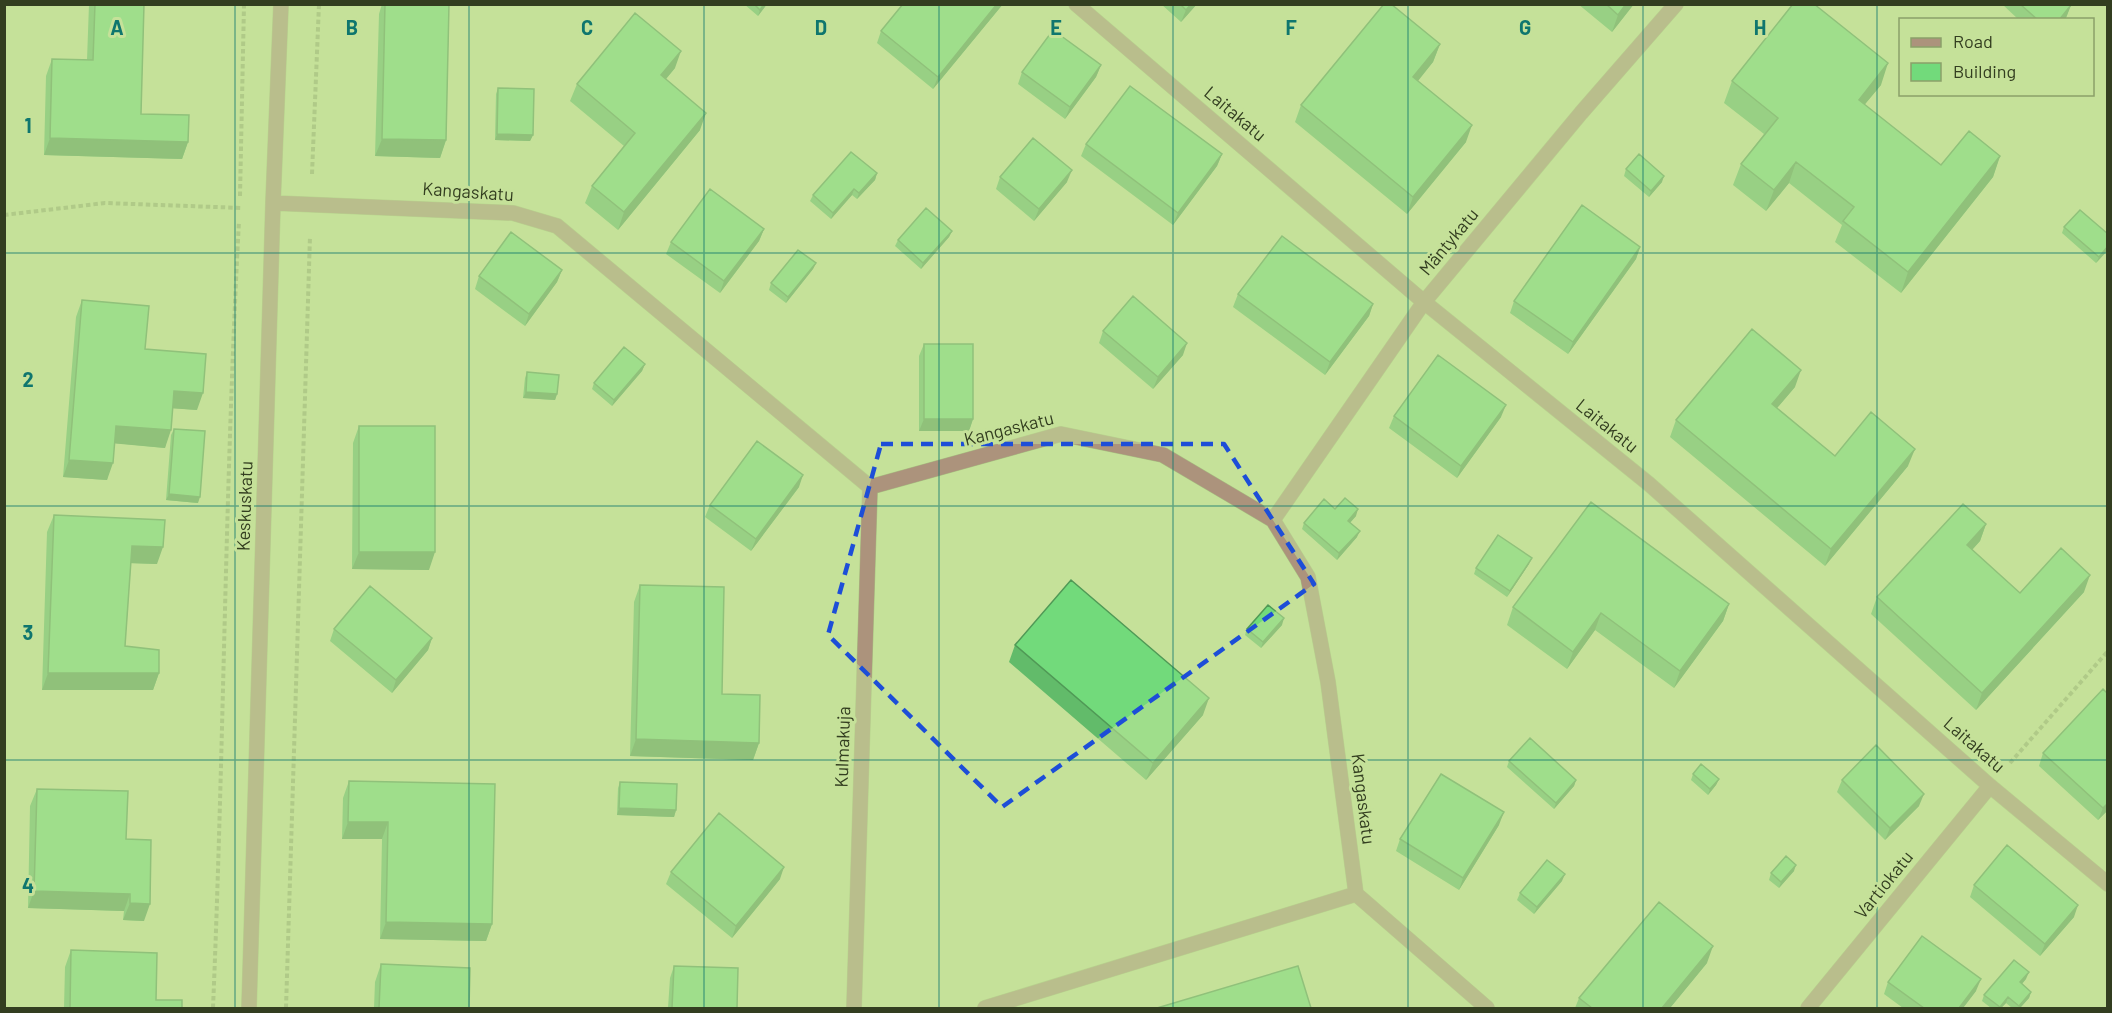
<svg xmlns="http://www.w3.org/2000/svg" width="2112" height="1013" viewBox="0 0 2112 1013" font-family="Barlow,sans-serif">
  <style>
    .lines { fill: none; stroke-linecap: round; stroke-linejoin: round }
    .minor-casing { stroke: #a8c081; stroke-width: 16 }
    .path { stroke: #97ad73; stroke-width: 4; stroke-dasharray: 4.5 3; stroke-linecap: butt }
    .minor { stroke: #ac937c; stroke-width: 15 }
    .wall { fill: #62bb6a }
    .shaded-wall { fill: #509956 }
    .building { fill: #72da7b; stroke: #509956; stroke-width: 1.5 }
    .marked { fill: none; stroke: #1d4ed8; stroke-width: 4.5; stroke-dasharray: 12 8; stroke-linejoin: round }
    .grid { fill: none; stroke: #0f766e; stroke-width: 1.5; stroke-opacity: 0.55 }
    .labels { text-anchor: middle; stroke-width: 6; stroke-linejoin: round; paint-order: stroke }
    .street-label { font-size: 18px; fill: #333e20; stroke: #c5e199 }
    .grid-label { font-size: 20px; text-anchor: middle; font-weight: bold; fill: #0f766e; stroke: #c5e199; stroke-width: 6; stroke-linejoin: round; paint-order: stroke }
  </style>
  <rect width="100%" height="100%" fill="#c5e199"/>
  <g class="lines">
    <!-- minor casing -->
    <g class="minor-casing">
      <path id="minor" d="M 1076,4 L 1424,302 L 1649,484 L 1990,786 L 2108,884
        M 273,203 L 513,213 L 557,226 L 870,487 L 1061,434 L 1163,455 L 1273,520 L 1308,577 L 1328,682 L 1356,894 L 1487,1008
        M 1273,520 L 1424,302 L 1581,113 L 1676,4
        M 249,1008 L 273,203 L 281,4
        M 854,1008 L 870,487
        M 985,1008 L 1356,894
        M 1808,1008 L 1990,786"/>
    </g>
    <!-- path -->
    <path class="path" d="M 312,174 L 319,4
      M 240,196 L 244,4
      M 4,215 L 105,203 L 243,208
      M 2010,763 L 2108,651
      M 213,1008 C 224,746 225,483 239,221
      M 286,1008 L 310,236"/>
    <!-- minor -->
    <use href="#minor" class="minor"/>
  </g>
  <!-- wall -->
  <path class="wall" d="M 89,4 L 144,4 L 141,114 L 188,142 L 182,159 L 44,155 L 46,76 L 52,59 L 87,60 Z
    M 382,4 L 449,4 L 446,140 L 440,158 L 375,156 L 379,14 Z
    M 744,4 L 767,4 L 758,16 Z
    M 903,4 L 1003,4 L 933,89 L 877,43 L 881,31 Z
    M 1161,4 L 1197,4 L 1181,22 Z
    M 1578,4 L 1634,4 L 1612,32 Z
    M 2002,4 L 2070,4 L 2071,5 L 2065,20 L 2019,20 Z
    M 1440,44 L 1433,62 L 1417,81 L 1466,142 L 1407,214 L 1295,122 L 1301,105 Z
    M 1101,65 L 1096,77 L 1065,119 L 1018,84 L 1022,72 Z
    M 675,68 L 666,79 L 700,130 L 618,230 L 585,203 L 592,186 L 624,146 L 570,101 L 577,84 Z
    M 1732,81 L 1881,85 L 1864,105 L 1941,165 L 2000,156 L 1993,177 L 1901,293 L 1835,242 L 1842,225 L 1789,183 L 1766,211 L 1733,185 L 1741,164 L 1764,134 L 1724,103 Z
    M 498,88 L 533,135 L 530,141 L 495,140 L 496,94 Z
    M 1086,144 L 1222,154 L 1217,166 L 1173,225 L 1081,156 Z
    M 1626,169 L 1662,182 L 1649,197 L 1624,176 Z
    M 877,173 L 875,180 L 857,199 L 852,195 L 831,219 L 810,201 L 813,195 Z
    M 1000,177 L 1067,182 L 1034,221 L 996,189 Z
    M 2064,227 L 2108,234 L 2108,250 L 2096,263 L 2062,233 Z
    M 764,229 L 759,241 L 720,293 L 666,254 L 671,242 Z
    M 952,231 L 949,237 L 921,269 L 895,246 L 898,240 Z
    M 1640,247 L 1636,259 L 1568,354 L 1510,313 L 1514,301 Z
    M 816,263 L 813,269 L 786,303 L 769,290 L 771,283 Z
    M 562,270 L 557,282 L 525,326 L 475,289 L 479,276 Z
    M 1238,294 L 1373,304 L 1369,316 L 1325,375 L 1233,307 Z
    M 82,300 L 145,349 L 197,410 L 172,408 L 165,448 L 115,443 L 107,480 L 63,477 L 76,317 Z
    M 1103,331 L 1183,355 L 1153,389 L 1099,343 Z
    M 924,344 L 973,419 L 969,431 L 919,431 L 919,356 Z
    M 645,364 L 642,371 L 612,406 L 592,389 L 594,383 Z
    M 527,372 L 557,394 L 555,400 L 523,398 L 525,378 Z
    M 1795,387 L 1777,408 L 1835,456 L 1908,466 L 1825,566 L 1670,437 L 1676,420 Z
    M 1394,416 L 1501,417 L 1457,478 L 1389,428 Z
    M 359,426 L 429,570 L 352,569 L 353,443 Z
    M 174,429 L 198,503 L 166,500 L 171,435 Z
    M 799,487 L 751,551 L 705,517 L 710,505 Z
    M 1335,509 L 1356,516 L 1350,523 L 1357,537 L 1337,560 L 1302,529 L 1304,523 Z
    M 54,515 L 157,564 L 131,563 L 125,646 L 159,673 L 153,690 L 42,690 L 47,532 Z
    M 1986,524 L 1980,541 L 1972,550 L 2020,593 L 2084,592 L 1976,710 L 1871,614 L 1877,597 Z
    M 1529,564 L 1507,597 L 1474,574 L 1476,568 Z
    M 640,585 L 759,743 L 753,760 L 630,756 L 634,602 Z
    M 1729,604 L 1723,621 L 1674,688 L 1595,630 L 1567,669 L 1507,625 L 1513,607 Z
    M 1282,625 L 1261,648 L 1245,635 L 1247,629 Z
    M 334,629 L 432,638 L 428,650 L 392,693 L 330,641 Z
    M 1015,645 L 1203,715 L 1146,780 L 1009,662 Z
    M 2043,753 L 2108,810 L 2098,820 L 2039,766 Z
    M 1509,761 L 1576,780 L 1574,786 L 1554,809 L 1507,767 Z
    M 1693,774 L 1719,779 L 1716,785 L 1708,795 L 1691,780 Z
    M 1842,780 L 1919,806 L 1885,840 L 1837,792 Z
    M 349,781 L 492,924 L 486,941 L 380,939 L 382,839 L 342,839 L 343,798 Z
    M 620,782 L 676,810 L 674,817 L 617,815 L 618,788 Z
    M 37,789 L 126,839 L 144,921 L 123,920 L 124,911 L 28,908 L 30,806 Z
    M 1499,825 L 1459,890 L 1396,851 L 1400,839 Z
    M 1794,871 L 1779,888 L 1769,880 L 1771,873 Z
    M 671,872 L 780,879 L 732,938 L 666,884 Z
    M 1562,881 L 1534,914 L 1517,900 L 1520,893 Z
    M 1974,885 L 2074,917 L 2040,956 L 1970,897 Z
    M 71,950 L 156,1000 L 182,1008 L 64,1008 L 65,967 Z
    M 1707,963 L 1670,1008 L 1575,1008 L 1579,998 Z
    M 381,964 L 469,1008 L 374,1008 L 375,982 Z
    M 674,966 L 737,1008 L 668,1008 L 670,978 Z
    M 2026,979 L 2022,984 L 2031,992 L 2029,998 L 2020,1008 L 2012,1008 L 2006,1003 L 2001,1008 L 1991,1008 L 1982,1001 L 1984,995 Z
    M 1888,982 L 1976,991 L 1963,1008 L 1903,1008 L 1884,994 Z"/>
  <!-- shaded-wall -->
  <path class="shaded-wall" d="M 764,4 L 767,4 L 758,16 L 760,10 Z
    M 997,4 L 1003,4 L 933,89 L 938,77 Z
    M 1191,4 L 1197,4 L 1181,22 L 1186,10 Z
    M 1626,4 L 1634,4 L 1612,32 L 1618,15 Z
    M 2071,5 L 2066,18 L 2065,20 L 2059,20 Z
    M 1440,44 L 1433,62 L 1407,95 L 1413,77 Z
    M 681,51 L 675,68 L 655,92 L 661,75 Z
    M 1888,63 L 1881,85 L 1851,121 L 1859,100 Z
    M 1101,65 L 1096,77 L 1065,119 L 1070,107 Z
    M 706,113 L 700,130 L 618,230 L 624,212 Z
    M 1472,125 L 1466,142 L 1407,214 L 1413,197 Z
    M 497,134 L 533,135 L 530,141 L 495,140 Z
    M 50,138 L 188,142 L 182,159 L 44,155 Z
    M 382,139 L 446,140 L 440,158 L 375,156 Z
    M 1222,154 L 1217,166 L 1173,225 L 1178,213 Z
    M 2000,156 L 1993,177 L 1901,293 L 1908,272 Z
    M 1796,162 L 1789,183 L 1766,211 L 1774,190 Z
    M 1072,170 L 1067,182 L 1034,221 L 1039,209 Z
    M 877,173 L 875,180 L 857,199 L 859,193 Z
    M 1664,176 L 1662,182 L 1649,197 L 1651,191 Z
    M 854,189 L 852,195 L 831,219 L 833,213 Z
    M 764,229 L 759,241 L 720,293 L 724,281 Z
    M 952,231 L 949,237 L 921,269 L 923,263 Z
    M 2108,246 L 2108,250 L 2096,263 L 2099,257 Z
    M 1640,247 L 1636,259 L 1568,354 L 1573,342 Z
    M 816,263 L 813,269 L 786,303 L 788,297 Z
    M 562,270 L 557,282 L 525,326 L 529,314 Z
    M 1373,304 L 1369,316 L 1325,375 L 1330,362 Z
    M 1187,343 L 1183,355 L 1153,389 L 1158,377 Z
    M 645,364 L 642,371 L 612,406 L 614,400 Z
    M 1801,370 L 1795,387 L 1766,421 L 1772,404 Z
    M 174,391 L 203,393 L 197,410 L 168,408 Z
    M 526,392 L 557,394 L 555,400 L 523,398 Z
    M 1506,405 L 1501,417 L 1457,478 L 1461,466 Z
    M 924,419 L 973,419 L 969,431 L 919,431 Z
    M 116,426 L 171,430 L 165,448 L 110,443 Z
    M 1915,449 L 1908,466 L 1825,566 L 1831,549 Z
    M 69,460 L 113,463 L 107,480 L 63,477 Z
    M 803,475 L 799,487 L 751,551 L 756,539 Z
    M 169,494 L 200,497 L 198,503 L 166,500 Z
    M 1358,509 L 1356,516 L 1346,527 L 1348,521 Z
    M 1986,524 L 1980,541 L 1961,562 L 1967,545 Z
    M 1360,531 L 1357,537 L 1337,560 L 1339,553 Z
    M 132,546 L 163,547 L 157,564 L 126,563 Z
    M 359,552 L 435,552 L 429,570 L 352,569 Z
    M 1532,558 L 1529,564 L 1507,597 L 1510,591 Z
    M 2090,575 L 2084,592 L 1976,710 L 1982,693 Z
    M 1729,604 L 1723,621 L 1674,688 L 1680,671 Z
    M 1601,613 L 1595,630 L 1567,669 L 1573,652 Z
    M 1284,618 L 1282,625 L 1261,648 L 1263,642 Z
    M 432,638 L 428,650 L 392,693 L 396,680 Z
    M 48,673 L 159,673 L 153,690 L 42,690 Z
    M 1209,698 L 1203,715 L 1146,780 L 1153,763 Z
    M 636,739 L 759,743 L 753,760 L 630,756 Z
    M 1719,779 L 1716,785 L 1708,795 L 1710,789 Z
    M 1576,780 L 1574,786 L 1554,809 L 1556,803 Z
    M 1924,794 L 1919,806 L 1885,840 L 1890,828 Z
    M 2108,803 L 2108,810 L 2098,820 L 2103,808 Z
    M 619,808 L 676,810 L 674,817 L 617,815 Z
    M 1504,812 L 1499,825 L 1459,890 L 1463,878 Z
    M 348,822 L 388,822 L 382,839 L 342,839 Z
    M 1796,865 L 1794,871 L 1779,888 L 1781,882 Z
    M 784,867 L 780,879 L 732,938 L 736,926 Z
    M 1565,874 L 1562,881 L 1534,914 L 1537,907 Z
    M 34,891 L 130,894 L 124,911 L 28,908 Z
    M 130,903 L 150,904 L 144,921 L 123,920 Z
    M 2078,905 L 2074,917 L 2040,956 L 2045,944 Z
    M 386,922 L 492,924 L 486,941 L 380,939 Z
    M 1713,946 L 1707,963 L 1670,1008 L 1662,1008 Z
    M 2029,972 L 2026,979 L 2018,988 L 2020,982 Z
    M 1981,979 L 1976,991 L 1963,1008 L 1959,1008 Z
    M 2031,992 L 2029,998 L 2020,1008 L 2018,1008 Z
    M 2008,997 L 2006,1003 L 2001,1008 L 1999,1008 Z"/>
  <!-- building -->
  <path class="building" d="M 95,4 L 144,4 L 141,114 L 189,115 L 188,142 L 50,138 L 52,59 L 93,60 Z
    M 385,4 L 449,4 L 446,140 L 382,139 Z
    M 754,4 L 764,4 L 760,10 Z
    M 903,4 L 997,4 L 938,77 L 881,31 Z
    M 1180,4 L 1191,4 L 1186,10 Z
    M 1384,4 L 1391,4 L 1440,44 L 1413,77 L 1472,125 L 1413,197 L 1301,105 Z
    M 1606,4 L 1626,4 L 1618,15 Z
    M 1793,4 L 1814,4 L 1888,63 L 1859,100 L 1941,165 L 1969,131 L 2000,156 L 1908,272 L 1843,221 L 1854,207 L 1796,162 L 1774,190 L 1741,164 L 1778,118 L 1732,81 Z
    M 2020,4 L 2070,4 L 2071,5 L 2059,20 L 2038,20 Z
    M 635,13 L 681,51 L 661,75 L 706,113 L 624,212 L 592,186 L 635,133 L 577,84 Z
    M 1053,30 L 1101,65 L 1070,107 L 1022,72 Z
    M 1130,86 L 1222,154 L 1178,213 L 1086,144 Z
    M 498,88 L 534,89 L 533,135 L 497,134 Z
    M 1033,138 L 1072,170 L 1039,209 L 1000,177 Z
    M 851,152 L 877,173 L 859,193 L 854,189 L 833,213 L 813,195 Z
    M 1639,154 L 1664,176 L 1651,191 L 1626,169 Z
    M 710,189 L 764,229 L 724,281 L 671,242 Z
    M 1582,205 L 1640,247 L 1573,342 L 1514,301 Z
    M 926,208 L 952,231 L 923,263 L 898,240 Z
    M 2080,210 L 2108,234 L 2108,246 L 2099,257 L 2064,227 Z
    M 511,232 L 562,270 L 529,314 L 479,276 Z
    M 1282,236 L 1373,304 L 1330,362 L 1238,294 Z
    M 798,250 L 816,263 L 788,297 L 771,283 Z
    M 1133,296 L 1187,343 L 1158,377 L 1103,331 Z
    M 82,300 L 149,306 L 145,349 L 206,354 L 203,393 L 174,391 L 171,430 L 116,426 L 113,463 L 69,460 Z
    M 1752,329 L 1801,370 L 1772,404 L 1835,456 L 1871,412 L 1915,449 L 1831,549 L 1676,420 Z
    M 924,344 L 973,344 L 973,419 L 924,419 Z
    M 624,347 L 645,364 L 614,400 L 594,383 Z
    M 1438,355 L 1506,405 L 1461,466 L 1394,416 Z
    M 527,372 L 559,375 L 557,394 L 526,392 Z
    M 359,426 L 435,426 L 435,552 L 359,552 Z
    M 174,429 L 205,431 L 200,497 L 169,494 Z
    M 757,441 L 803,475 L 756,539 L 710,505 Z
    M 1345,498 L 1358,509 L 1348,521 L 1360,531 L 1339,553 L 1304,523 L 1324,499 L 1335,509 Z
    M 1591,502 L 1729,604 L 1680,671 L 1601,613 L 1573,652 L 1513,607 Z
    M 1963,504 L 1986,524 L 1967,545 L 2020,593 L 2061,548 L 2090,575 L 1982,693 L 1877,597 Z
    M 54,515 L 165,520 L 163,547 L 132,546 L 125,646 L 159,650 L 159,673 L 48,673 Z
    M 1498,535 L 1532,558 L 1510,591 L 1476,568 Z
    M 1071,580 L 1209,698 L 1153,763 L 1015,645 Z
    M 640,585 L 724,587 L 722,694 L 760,695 L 759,743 L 636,739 Z
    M 370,586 L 432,638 L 396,680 L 334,629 Z
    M 1268,605 L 1284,618 L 1263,642 L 1247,629 Z
    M 2103,689 L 2108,694 L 2108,803 L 2103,808 L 2043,753 Z
    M 1530,738 L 1576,780 L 1556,803 L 1509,761 Z
    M 1876,745 L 1924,794 L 1890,828 L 1842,780 Z
    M 1701,764 L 1719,779 L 1710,789 L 1693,774 Z
    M 1441,774 L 1504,812 L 1463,878 L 1400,839 Z
    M 349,781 L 495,784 L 492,924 L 386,922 L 388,822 L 348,822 Z
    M 620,782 L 677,784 L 676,810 L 619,808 Z
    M 37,789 L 128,791 L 126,839 L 151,840 L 150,904 L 130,903 L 130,894 L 34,891 Z
    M 719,813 L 784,867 L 736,926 L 671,872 Z
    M 2007,845 L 2078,905 L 2045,944 L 1974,885 Z
    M 1786,856 L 1796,865 L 1781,882 L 1771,873 Z
    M 1547,860 L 1565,874 L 1537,907 L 1520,893 Z
    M 1659,902 L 1713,946 L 1662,1008 L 1592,1008 L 1579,998 Z
    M 1922,936 L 1981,979 L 1959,1008 L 1924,1008 L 1888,982 Z
    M 71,950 L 157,953 L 156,1000 L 182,1000 L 182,1008 L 70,1008 Z
    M 2014,960 L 2029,972 L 2020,982 L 2031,992 L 2019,1006 L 2008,997 L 2000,1007 L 1984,995 Z
    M 381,964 L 470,968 L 469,1008 L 379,1008 Z
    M 674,966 L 738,968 L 737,1008 L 672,1008 Z
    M 1298,966 L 1311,1008 L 1157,1008 Z"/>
  <!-- marked area -->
  <path d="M0 0H2112V1013H0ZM 881,444 L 1224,444 L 1314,584 L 1002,807 L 828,635 Z" fill="#c5e199" fill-opacity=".55" fill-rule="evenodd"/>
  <path class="marked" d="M 881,444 L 1224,444 L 1314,584 L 1002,807 L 828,635 Z"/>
  <!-- grid -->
  <path class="grid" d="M 235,4 L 235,1008M 469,4 L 469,1008M 704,4 L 704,1008M 939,4 L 939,1008M 1173,4 L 1173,1008M 1408,4 L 1408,1008M 1643,4 L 1643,1008M 1877,4 L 1877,1008M 4,253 L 2108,253M 4,506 L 2108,506M 4,760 L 2108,760"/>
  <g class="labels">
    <!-- street labels -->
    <g class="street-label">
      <text transform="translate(1235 114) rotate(40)" y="6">Laitakatu</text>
      <text transform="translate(468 192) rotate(4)" y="6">Kangaskatu</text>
      <text transform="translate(1449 242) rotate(-50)" y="6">Mäntykatu</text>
      <text transform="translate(1607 426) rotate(39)" y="6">Laitakatu</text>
      <text transform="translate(1009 429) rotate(-14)" y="6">Kangaskatu</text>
      <text transform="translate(245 506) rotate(-88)" y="6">Keskuskatu</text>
      <text transform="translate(1974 745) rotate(41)" y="6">Laitakatu</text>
      <text transform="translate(843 747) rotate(-88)" y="6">Kulmakuja</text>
      <text transform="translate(1363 799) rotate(83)" y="6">Kangaskatu</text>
      <text transform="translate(1884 885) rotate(-51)" y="6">Vartiokatu</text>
    </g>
  </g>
  <g class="grid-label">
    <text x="117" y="35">A</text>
    <text x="352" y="35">B</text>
    <text x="587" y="35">C</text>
    <text x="821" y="35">D</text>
    <text x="1056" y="35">E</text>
    <text x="1291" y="35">F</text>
    <text x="1525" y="35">G</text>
    <text x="1760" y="35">H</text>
    <text x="28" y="133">1</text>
    <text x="28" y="387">2</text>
    <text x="28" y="640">3</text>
    <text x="28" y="893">4</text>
  </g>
  <!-- border -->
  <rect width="2112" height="1013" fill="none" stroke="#333e20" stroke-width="12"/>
  <!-- legend -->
  <rect x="1899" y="18" width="195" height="78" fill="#c5e199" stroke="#8ba069" stroke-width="1.5"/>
  <rect x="1911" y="38" width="30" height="9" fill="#ac937c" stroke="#8ba069" stroke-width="1.5"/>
  <text x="1953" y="48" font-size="18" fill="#333e20">Road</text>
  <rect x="1911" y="63" width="30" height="18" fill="#72da7b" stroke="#8ba069" stroke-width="1.5"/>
  <text x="1953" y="78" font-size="18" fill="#333e20">Building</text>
</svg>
